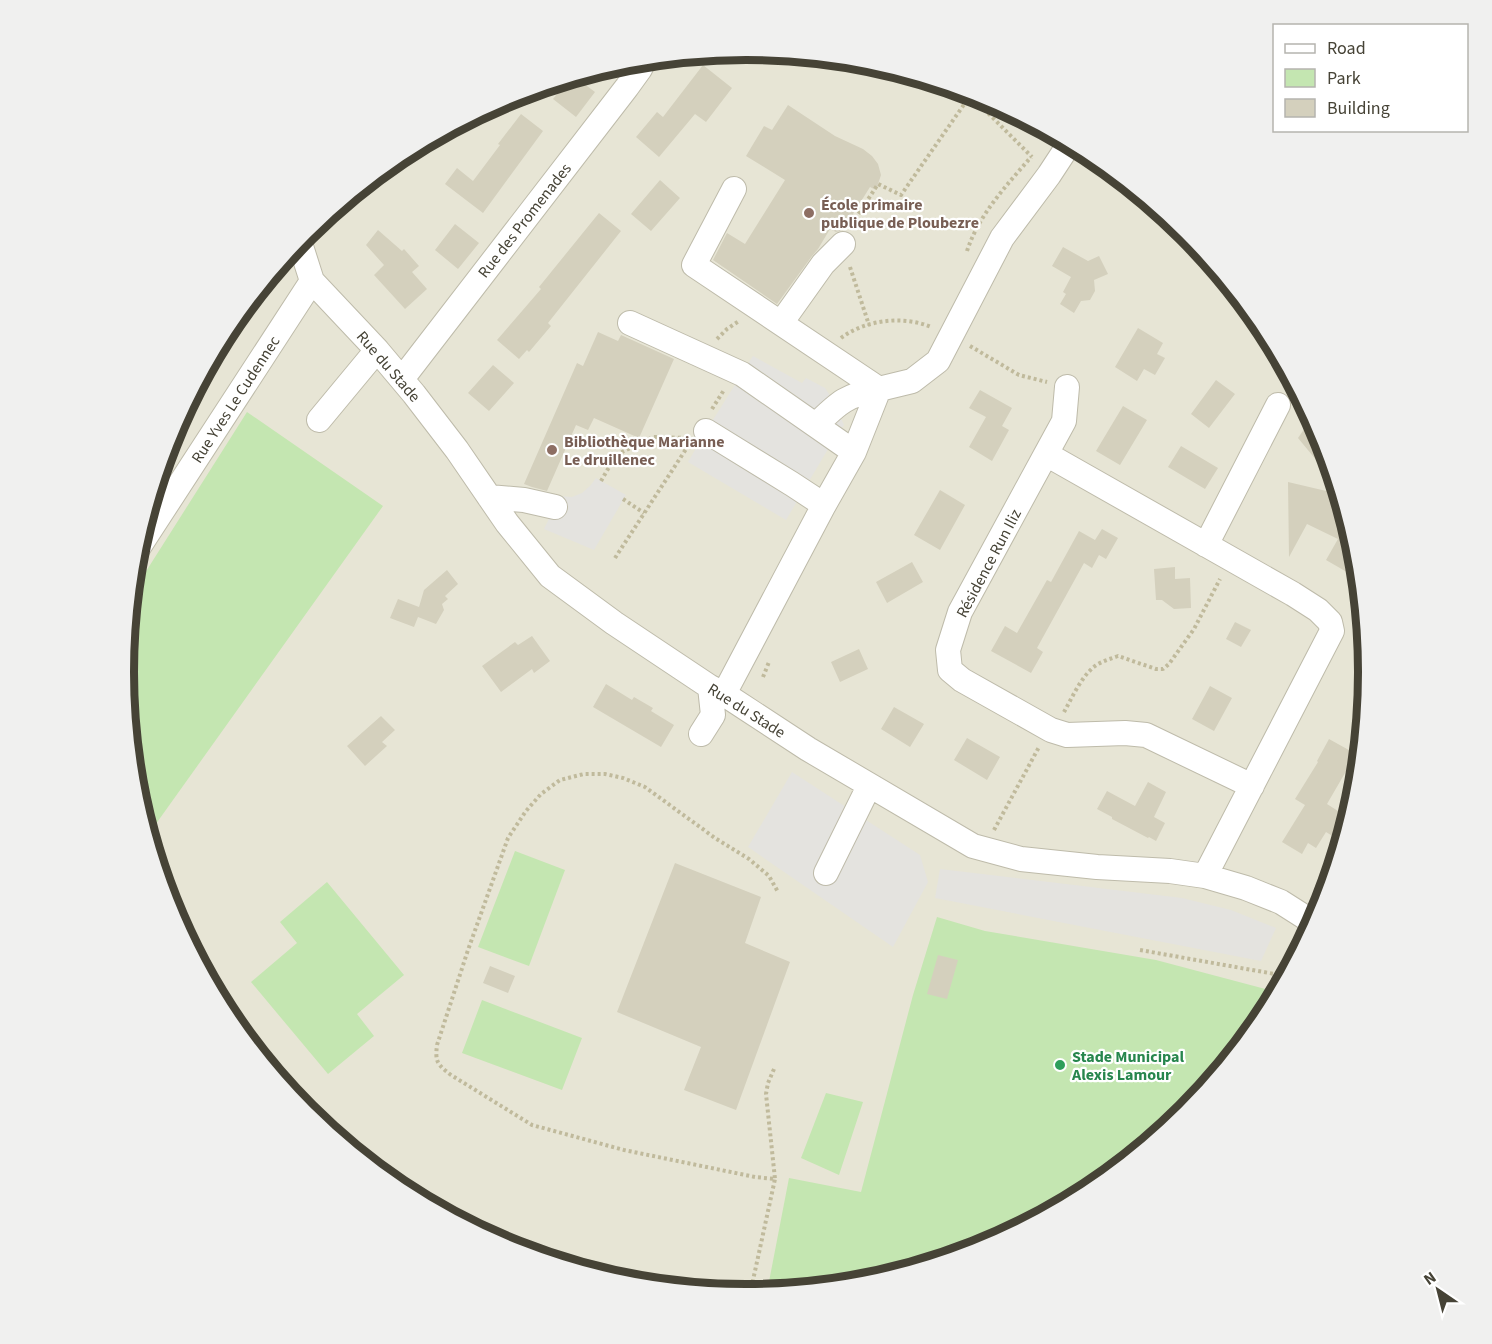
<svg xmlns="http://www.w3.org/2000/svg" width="1492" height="1344" viewBox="0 0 1492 1344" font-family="'Source Sans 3',sans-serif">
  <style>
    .residential { fill: #e7e5d5 }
    .green { fill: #c4e6b1 }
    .parking { fill: #e4e3df }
    .building { fill: #d4d0bd }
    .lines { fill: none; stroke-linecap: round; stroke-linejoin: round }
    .minor-casing { stroke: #bebbaa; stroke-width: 26 }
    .path { stroke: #c0ba9c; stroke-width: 4; stroke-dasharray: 3 3; stroke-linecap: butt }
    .minor { stroke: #fff; stroke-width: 24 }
    .education-dot { fill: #8d6e63; stroke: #fff; stroke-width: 2 }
    .leisure-dot { fill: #2e9e5b; stroke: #fff; stroke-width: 2 }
    .labels { text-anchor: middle; stroke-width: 4.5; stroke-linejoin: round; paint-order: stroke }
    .education-label { font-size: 16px; font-weight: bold; fill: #785e54; stroke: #fff; text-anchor: start }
    .street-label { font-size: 16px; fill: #464336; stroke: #fff }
    .leisure-label { font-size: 16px; font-weight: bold; fill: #27864d; stroke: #fff; text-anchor: start }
    .rim { fill: none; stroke: #464336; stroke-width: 8 }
  </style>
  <rect width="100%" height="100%" fill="#f3f2e7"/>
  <!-- residential -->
  <path class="residential" d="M128 672a619 619 0 1 1 1238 0a619 619 0 1 1-1238 0Z"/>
  <!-- green -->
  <path class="green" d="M 247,412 L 383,506 L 148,835 L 135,793 L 124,672 L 131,595 Z
    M 515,851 L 565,870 L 529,966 L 478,947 Z
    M 327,882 L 404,975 L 357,1014 L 374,1036 L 328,1074 L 251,982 L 297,943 L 280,922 Z
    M 937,917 L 985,931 L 1156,960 L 1277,992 L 1263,1018 L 1186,1112 L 1092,1190 L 984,1247 L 867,1283 L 767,1292 L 789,1178 L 861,1192 L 913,995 Z
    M 482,1000 L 582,1038 L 562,1090 L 462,1053 Z
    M 826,1093 L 863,1102 L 839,1175 L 801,1158 Z"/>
  <!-- parking -->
  <path class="parking" d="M 753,356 L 802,383 L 806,378 L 825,388 L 833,400 L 844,425 L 834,439 L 786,520 L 688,462 L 706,431 Z
    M 596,478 L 626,495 L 594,550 L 544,529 L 560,496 L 572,497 L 582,493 L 590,486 Z
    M 792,772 L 920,855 L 928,882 L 893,947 L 748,847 Z
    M 940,869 L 1182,898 L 1231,910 L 1276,928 L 1261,961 L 935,898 Z"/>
  <!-- building -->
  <path class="building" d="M 703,65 L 732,88 L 706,122 L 695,114 L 659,157 L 636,137 L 657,112 L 663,117 Z
    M 575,77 L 595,92 L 576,117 L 553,99 L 570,78 Z
    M 788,105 L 835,136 L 863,149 L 872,156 L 878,164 L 881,175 L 876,190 L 870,187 L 843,230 L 836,232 L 830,229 L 818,249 L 812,256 L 777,304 L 713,260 L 727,233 L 745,244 L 785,180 L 746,156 L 764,126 L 772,130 Z
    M 521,114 L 543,131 L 483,213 L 445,184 L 457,168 L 473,181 L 500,145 L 498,144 Z
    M 660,180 L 680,198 L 651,231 L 631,214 Z
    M 599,213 L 621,231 L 548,323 L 551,326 L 529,352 L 527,350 L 519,359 L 497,340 L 541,289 L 539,287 Z
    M 455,224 L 479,243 L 458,269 L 435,250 Z
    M 378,230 L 402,251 L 404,249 L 419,266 L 412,272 L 427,289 L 405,309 L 374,275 L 384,265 L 366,245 Z
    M 1063,247 L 1088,261 L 1099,256 L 1108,274 L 1094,280 L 1095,291 L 1090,300 L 1081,301 L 1074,313 L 1060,304 L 1066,294 L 1063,292 L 1071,277 L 1052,266 Z
    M 1138,328 L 1163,343 L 1157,354 L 1165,358 L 1155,375 L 1144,369 L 1137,381 L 1115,367 Z
    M 598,332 L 618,341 L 621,335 L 674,359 L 639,438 L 594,418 L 588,430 L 576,425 L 547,491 L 532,487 L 524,484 L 577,363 L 583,366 Z
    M 493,365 L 514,383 L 489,411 L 468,393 Z
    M 1216,380 L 1235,394 L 1209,428 L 1191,414 Z
    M 980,390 L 1012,408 L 1002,426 L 1009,430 L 992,461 L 969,447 L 986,417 L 969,408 Z
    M 1123,406 L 1147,420 L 1120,465 L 1096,451 Z
    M 1309,422 L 1322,436 L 1336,484 L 1298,438 Z
    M 1181,446 L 1218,468 L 1205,489 L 1168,467 Z
    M 1288,482 L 1339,494 L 1357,551 L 1359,579 L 1326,560 L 1338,539 L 1307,524 L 1289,557 Z
    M 940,490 L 965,505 L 940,550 L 914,535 Z
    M 1102,529 L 1118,538 L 1106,559 L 1099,555 L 1092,568 L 1084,563 L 1037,648 L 1043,652 L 1031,673 L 991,651 L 1005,626 L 1017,633 L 1047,580 L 1051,582 L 1079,531 L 1095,540 Z
    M 912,562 L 923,582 L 887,603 L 876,582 Z
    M 1175,567 L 1175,579 L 1190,578 L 1191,608 L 1174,609 L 1162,600 L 1156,600 L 1154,569 Z
    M 447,570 L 458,584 L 445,596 L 448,599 L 442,604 L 444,610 L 436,624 L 418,617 L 414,627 L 390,618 L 398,599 L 419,607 L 424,590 Z
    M 1235,622 L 1251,630 L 1241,647 L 1226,639 Z
    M 532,636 L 550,661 L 534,673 L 532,669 L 501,692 L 482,666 L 515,642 L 518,645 Z
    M 859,649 L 868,669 L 840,682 L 831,662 Z
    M 606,684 L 632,700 L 634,697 L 653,708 L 651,711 L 674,725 L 661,747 L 593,707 Z
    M 1210,686 L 1232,698 L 1214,731 L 1192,719 Z
    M 894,707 L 924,724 L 910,747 L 881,729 Z
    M 381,716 L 395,730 L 382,742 L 387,746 L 365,766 L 347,746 Z
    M 967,738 L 1000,757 L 987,780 L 954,760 Z
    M 1329,739 L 1356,754 L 1327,804 L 1349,818 L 1342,842 L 1326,832 L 1316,848 L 1308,843 L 1302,854 L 1282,842 L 1305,805 L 1295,799 L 1318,762 L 1317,761 Z
    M 1148,782 L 1166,792 L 1154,817 L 1165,823 L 1156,841 L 1149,837 L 1148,838 L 1112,819 L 1112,817 L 1097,809 L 1107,791 L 1135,806 Z
    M 675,863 L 761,897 L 745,943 L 790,962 L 736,1110 L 684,1090 L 701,1047 L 617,1012 Z
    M 938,955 L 958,960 L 947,999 L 927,994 Z
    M 490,966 L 515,976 L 508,993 L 483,983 Z"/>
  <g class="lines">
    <!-- minor casing -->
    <g class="minor-casing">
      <path id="minor" d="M 734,189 L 694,265 L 879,389
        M 299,240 L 312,281 L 377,350 L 414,394 L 457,450 L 507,523 L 550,576 L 614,623 L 710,687 L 724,694 L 808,749 L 973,846 L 1021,859 L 1097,867 L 1170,871 L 1205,876 L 1246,888 L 1281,902 L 1314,923
        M 630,323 L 742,374 L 854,452
        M 781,323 L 823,264 L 843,244
        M 402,379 L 627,87 L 640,69 L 645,59
        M 1067,387 L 1064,421 L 1046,454 L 1293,594 L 1318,610 L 1330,622 L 1332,631 L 1205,876
        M 319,420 L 377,350
        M 816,425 C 839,402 847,395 879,389
        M 706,431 L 792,484 L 824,505
        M 1046,454 L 960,612 L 948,650 L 950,670 L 962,680 L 1051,730 L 1067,735 L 1125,733 L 1146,735 L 1252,786
        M 489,497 L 524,500 L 555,507
        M 1206,545 L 1278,405
        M 135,553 L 312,281
        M 724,694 L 824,505 L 854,452 L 879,389 L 912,381 L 938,361 L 1002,238 L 1049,175 L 1070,143
        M 701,734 L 713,715 L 710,687
        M 826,873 L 869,786"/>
    </g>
    <!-- path -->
    <path class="path" d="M 967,92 L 1032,157
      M 852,224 L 878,184 L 901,195 L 972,93
      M 967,251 C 979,214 1007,185 1031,157
      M 850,267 L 869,325
      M 841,338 C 865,320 903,315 931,327
      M 717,339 L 727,329 L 739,321
      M 970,346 L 1019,375 L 1047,382
      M 712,409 L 724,390
      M 601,481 L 616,455 L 653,437 L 686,438
      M 623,499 L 644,513
      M 615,558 L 690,443
      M 763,677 L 769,662
      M 1064,712 C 1073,696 1081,677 1095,666 C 1102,661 1110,659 1118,656 L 1156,669 L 1163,669 L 1169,664 L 1194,629 L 1220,579
      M 994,830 L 1039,747
      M 1140,950 L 1286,976
      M 774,1069 L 768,1083 L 766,1094 L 775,1179 L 755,1177 L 624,1150 L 532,1125 L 451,1075 C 437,1064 435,1062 437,1045 L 468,950 L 508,838 L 526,811 L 541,794 L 560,780 L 584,774 L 605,774 L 623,778 L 645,787 L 715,838 L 749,859 L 769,876 L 778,892
      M 750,1294 L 775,1179"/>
    <!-- minor -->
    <use href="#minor" class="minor"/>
  </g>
  <!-- markers -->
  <g class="education-dot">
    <circle cx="809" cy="213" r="6"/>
    <circle cx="552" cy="450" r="6"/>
  </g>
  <circle class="leisure-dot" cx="1060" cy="1065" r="6"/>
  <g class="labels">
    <!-- education labels -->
    <g class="education-label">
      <text x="821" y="210">École primaire<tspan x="821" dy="18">publique de Ploubezre</tspan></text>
      <text x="564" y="447">Bibliothèque Marianne<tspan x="564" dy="18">Le druillenec</tspan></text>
    </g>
    <!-- street labels -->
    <g class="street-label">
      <text transform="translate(524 220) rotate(-52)" y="6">Rue des Promenades</text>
      <text transform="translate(389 366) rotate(49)" y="6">Rue du Stade</text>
      <text transform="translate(235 399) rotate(-57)" y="6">Rue Yves Le Cudennec</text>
      <text transform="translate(988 563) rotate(-62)" y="6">Résidence Run Iliz</text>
      <text transform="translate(747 710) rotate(32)" y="6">Rue du Stade</text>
    </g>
    <!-- leisure labels -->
    <g class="leisure-label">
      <text x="1072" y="1062">Stade Municipal<tspan x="1072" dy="18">Alexis Lamour</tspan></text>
    </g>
  </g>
  <!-- crop -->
  <path d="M0 0H1492V1344H0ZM134 672a612 612 0 1 1 1224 0a612 612 0 1 1-1224 0Z" fill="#f0f0ef" fill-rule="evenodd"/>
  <path class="rim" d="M134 672a612 612 0 1 1 1224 0a612 612 0 1 1-1224 0Z"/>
  <!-- legend -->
  <rect x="1273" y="24" width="195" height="108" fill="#ffffff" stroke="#b5b4af" stroke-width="1.5"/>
  <rect x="1285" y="44" width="30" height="9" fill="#ffffff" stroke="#b5b4af" stroke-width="1.5"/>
  <text x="1327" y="54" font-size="18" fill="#464336">Road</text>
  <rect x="1285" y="69" width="30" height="18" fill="#c4e6b1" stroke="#b5b4af" stroke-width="1.5"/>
  <text x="1327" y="84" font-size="18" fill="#464336">Park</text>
  <rect x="1285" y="99" width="30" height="18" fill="#d4d0bd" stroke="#b5b4af" stroke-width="1.5"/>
  <text x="1327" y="114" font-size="18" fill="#464336">Building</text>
  <!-- north arrow -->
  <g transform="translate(1438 1290) rotate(325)" stroke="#ffffff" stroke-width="4.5" paint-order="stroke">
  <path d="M0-4.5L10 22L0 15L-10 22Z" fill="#464336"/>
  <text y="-9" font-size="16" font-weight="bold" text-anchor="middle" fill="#464336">N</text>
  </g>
</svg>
